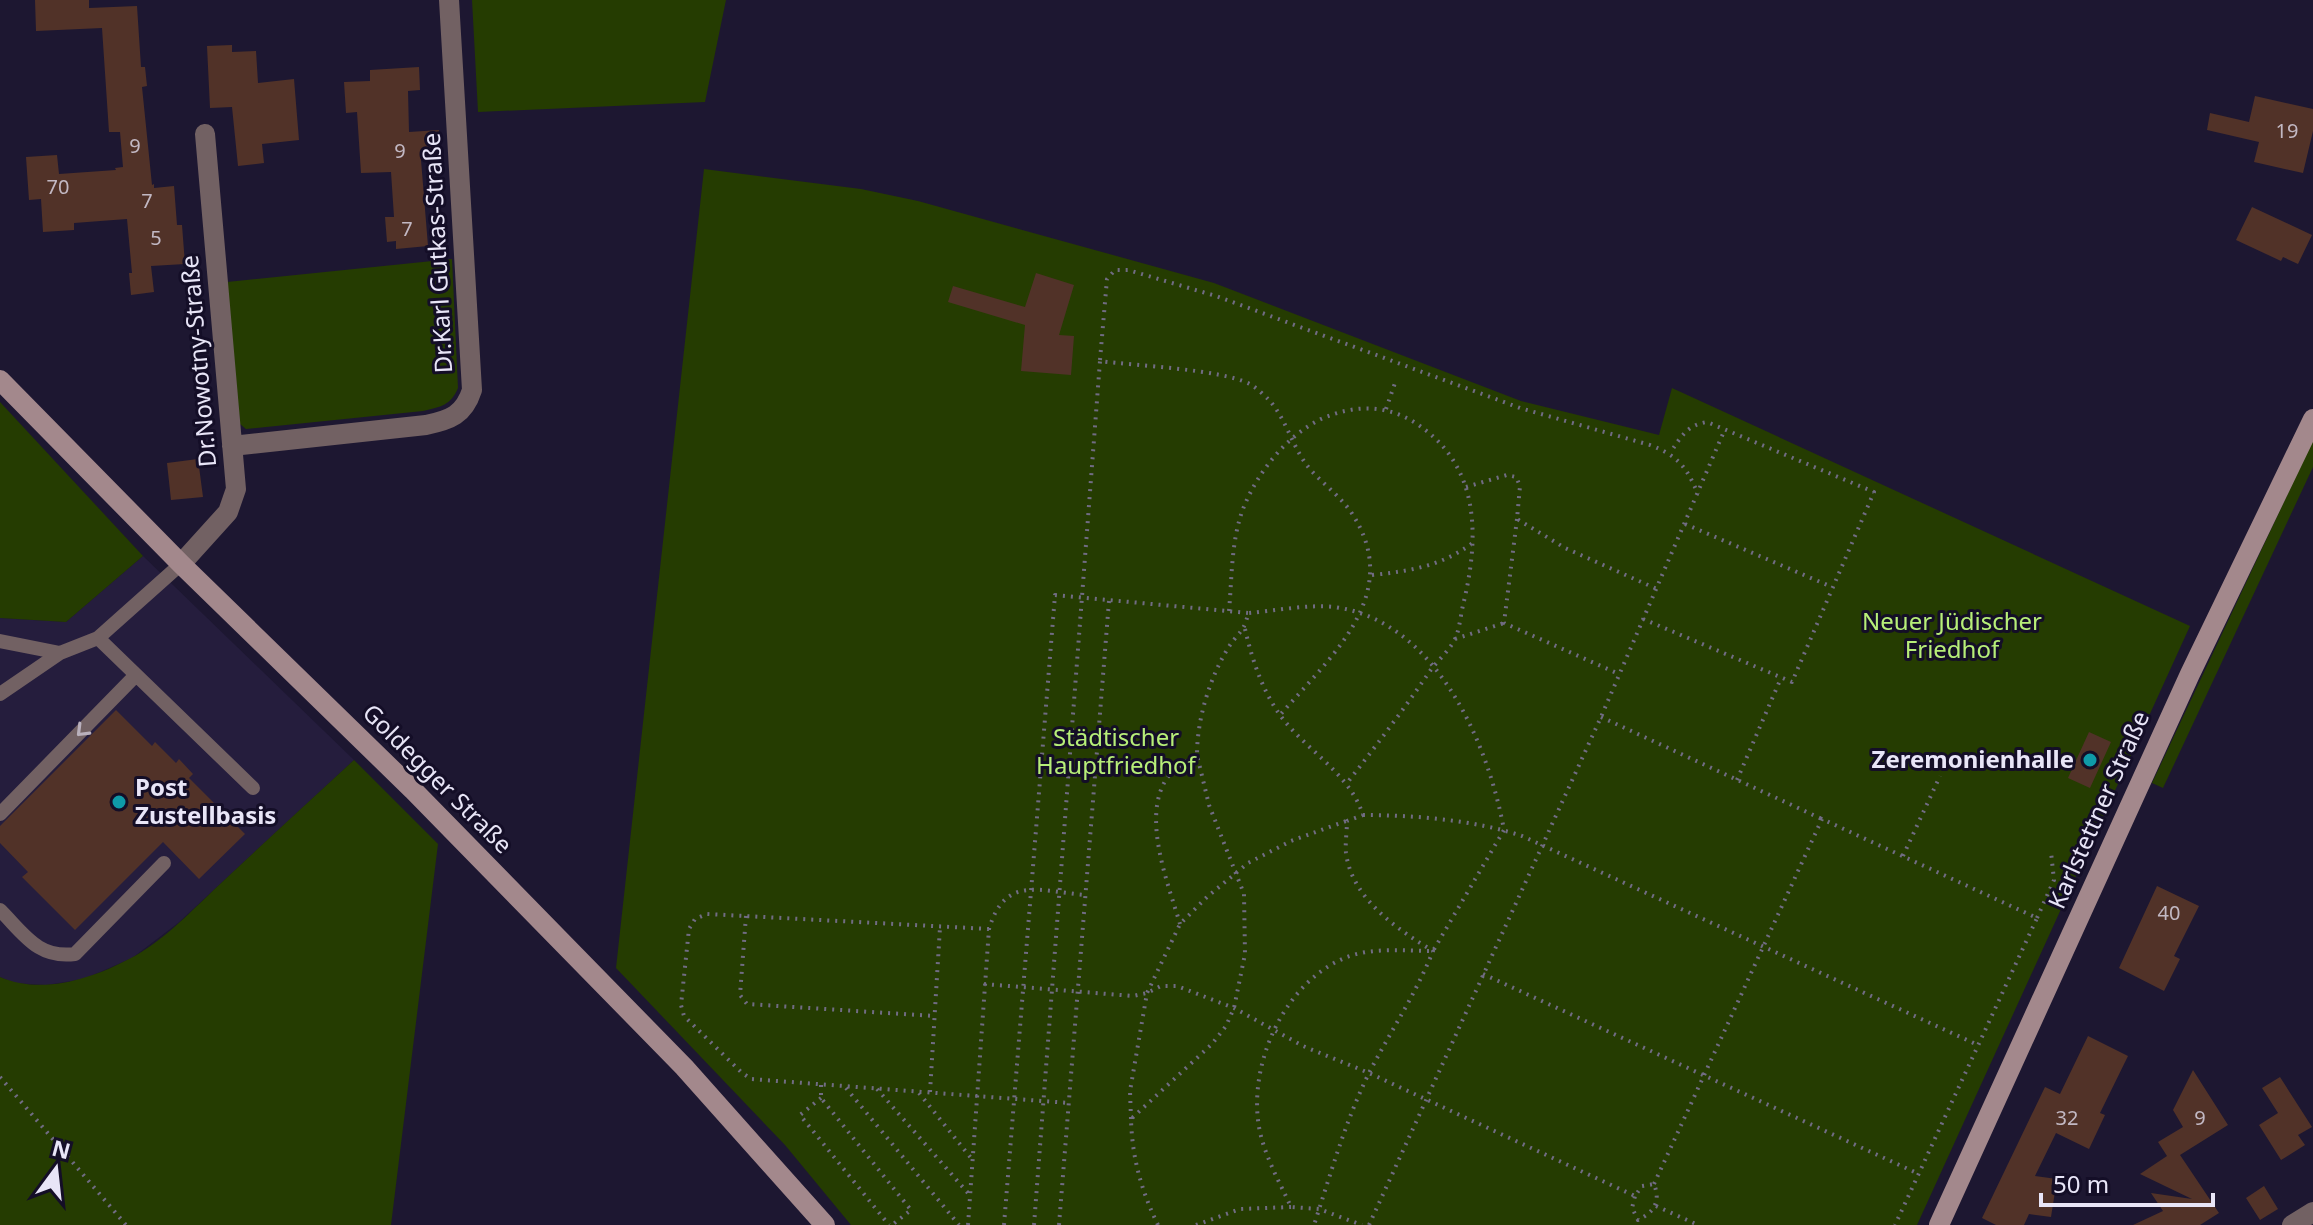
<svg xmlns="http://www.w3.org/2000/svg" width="2313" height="1225" viewBox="0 0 2313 1225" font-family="'Noto Sans',sans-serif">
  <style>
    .built { fill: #251d3d }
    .green { fill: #253c01 }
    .building { fill: #513228 }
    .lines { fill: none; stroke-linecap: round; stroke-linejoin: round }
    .path { stroke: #716c83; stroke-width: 4; stroke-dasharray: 2 6; stroke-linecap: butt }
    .lane { stroke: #726163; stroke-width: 14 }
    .street { stroke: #726163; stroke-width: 20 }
    .secondary { stroke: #a3888c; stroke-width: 20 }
    .oneway { stroke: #b9b0bc }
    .culture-dot { fill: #0f9aa8; stroke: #140e27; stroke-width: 3 }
    .labels { text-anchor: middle; stroke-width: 6; stroke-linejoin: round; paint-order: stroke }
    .number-label { font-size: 20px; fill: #c2b8c3 }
    .street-label { font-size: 24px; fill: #e8e5f7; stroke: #140e27 }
    .park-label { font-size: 24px; fill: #b7ee78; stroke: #140e27 }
    .poi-label { font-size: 24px; font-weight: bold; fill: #e8e5f7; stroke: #140e27; text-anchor: end }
  </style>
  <rect width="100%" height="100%" fill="#1d1731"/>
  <!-- built -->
  <path class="built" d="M 143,556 L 354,760 L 178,923 L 132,958 L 84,979 L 46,985 L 14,983 L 0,977 L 0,618 L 66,622 Z"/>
  <!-- green -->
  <path class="green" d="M 472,0 L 726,0 L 705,102 L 478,112 Z
    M 704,169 L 861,189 L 918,201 L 1214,283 L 1521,401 L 1659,435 L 1672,388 L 2190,626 L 1917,1225 L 851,1225 L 785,1145 L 616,968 Z
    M 452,259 L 458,388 C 451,405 441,407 423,411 L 246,429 L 240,424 L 227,282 Z
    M 0,402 L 143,556 L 66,622 L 0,618 Z
    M 2313,440 L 2313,467 L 2163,788 L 2152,783 Z
    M 354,760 L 438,844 L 391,1225 L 0,1225 L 0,977 C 42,995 91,979 129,959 C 163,942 192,910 219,885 C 264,843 309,801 354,760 Z"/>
  <!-- building -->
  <path class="building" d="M 35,0 L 89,0 L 89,8 L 137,6 L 141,67 L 145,67 L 147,86 L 142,87 L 152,185 L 154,184 L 154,188 L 174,186 L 177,225 L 182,225 L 185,264 L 151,266 L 154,292 L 131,295 L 129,273 L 132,273 L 127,219 L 74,223 L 74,230 L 43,232 L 41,199 L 29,200 L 26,157 L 57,155 L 59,174 L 116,170 L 115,168 L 123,167 L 120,132 L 109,132 L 102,28 L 36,31 Z
    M 232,45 L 232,52 L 256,51 L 258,83 L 294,79 L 299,140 L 262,144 L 264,163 L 238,166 L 232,107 L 210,108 L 207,46 Z
    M 419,67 L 420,90 L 408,91 L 409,132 L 439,130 L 440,158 L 421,160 L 428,246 L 396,249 L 396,241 L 387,242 L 385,217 L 394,217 L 391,172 L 361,173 L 357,112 L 346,113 L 344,82 L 370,81 L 370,70 Z
    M 2255,96 L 2313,109 L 2313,131 L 2303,173 L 2254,162 L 2259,142 L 2207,130 L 2210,113 L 2249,122 Z
    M 2252,207 L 2312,235 L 2298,264 L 2283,257 L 2281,261 L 2236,240 Z
    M 1036,273 L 1074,285 L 1059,335 L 1074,336 L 1071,375 L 1021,371 L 1025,325 L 948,302 L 953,286 L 1025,307 Z
    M 198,459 L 203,497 L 171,500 L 167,463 Z
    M 116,710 L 152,746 L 155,742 L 176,763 L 179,759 L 193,774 L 189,778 L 245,834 L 199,879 L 163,842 L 75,930 L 22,877 L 28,872 L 0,843 L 0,826 Z
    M 2089,732 L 2111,742 L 2090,788 L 2068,778 Z
    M 2157,886 L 2199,906 L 2174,956 L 2180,959 L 2164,991 L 2119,968 Z
    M 2088,1036 L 2128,1056 L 2100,1113 L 2105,1115 L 2089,1149 L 2056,1133 L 2035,1176 L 2057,1179 L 2051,1217 L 2029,1214 L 2024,1225 L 1996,1225 L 1982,1218 L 2045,1087 L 2060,1094 Z
    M 2193,1070 L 2228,1125 L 2180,1155 L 2219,1213 L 2200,1225 L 2133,1225 L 2163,1211 L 2151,1193 L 2192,1199 L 2140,1174 L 2167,1156 L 2158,1142 L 2183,1127 L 2173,1110 Z
    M 2280,1077 L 2312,1127 L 2298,1135 L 2305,1145 L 2281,1160 L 2259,1125 L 2278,1113 L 2262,1088 Z
    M 2264,1186 L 2278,1209 L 2260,1220 L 2246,1198 Z"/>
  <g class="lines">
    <!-- path -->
    <path class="path" d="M 1100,360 L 1107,279 L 1115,270 L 1128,270 L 1216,296 L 1520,408 L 1650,445 C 1678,456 1686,466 1698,494
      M 1386,409 L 1395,383
      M 1466,487 L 1507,475 L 1516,477 L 1520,486 L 1517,519 L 1565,548 L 1657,589
      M 1517,519 L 1504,623 L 1619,674
      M 1685,524 L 1832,587
      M 1372,575 C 1411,571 1442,566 1474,542
      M 1229,611 C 1232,578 1231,541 1243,509 C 1257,473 1286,436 1321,419 C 1353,405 1384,404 1414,422 C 1479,463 1480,533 1464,601 C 1461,612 1460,626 1456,637 C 1451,649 1438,660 1430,671 C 1404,709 1376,746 1347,783
      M 1643,619 L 1792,682 L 1874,492 L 1707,422 C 1687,425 1681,437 1670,453
      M 1245,629 C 1252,659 1262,690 1280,715 C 1306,751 1349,772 1363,815 L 1347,821 C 1347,831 1345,843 1346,853 C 1352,899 1397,929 1433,951 C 1416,994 1390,1032 1369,1073 C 1345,1122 1331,1173 1314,1225
      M 1455,639 L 1504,623
      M 1601,717 L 1822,819
      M 1737,780 L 1781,678
      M 1363,815 C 1413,815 1475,820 1522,836 L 1978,1045
      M 1903,856 L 1940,776
      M 746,916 L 740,995 L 747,1004 L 934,1016
      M 2037,918 L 2054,880 L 2051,852
      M 1180,924 C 1168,883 1141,817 1167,778 C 1175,768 1186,761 1197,755 C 1197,719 1210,676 1230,645 C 1240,631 1245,630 1248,613 C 1274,611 1309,604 1334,607 C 1435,620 1488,742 1504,830 L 1433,951 C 1405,951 1373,947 1347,957 C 1285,981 1248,1063 1259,1127 C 1264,1155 1279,1181 1291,1207 L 1319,1209 L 1362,1225
      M 989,929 L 707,914 L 695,919 L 689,929 L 681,1005 L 684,1016 L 741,1072 L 751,1079 L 1069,1103
      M 1483,974 L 1919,1174
      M 984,984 L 1133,996 L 1147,993 L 1161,986 L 1177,986 L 1234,1008 L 1303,1046 L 1369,1073 L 1635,1196 L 1642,1186 L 1654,1184 C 1661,1202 1654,1212 1638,1220 L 1632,1208 L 1635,1196
      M 0,1077 L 126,1225
      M 821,1085 L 821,1098 L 911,1210 L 892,1225
      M 846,1088 L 959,1225
      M 877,1089 L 968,1193
      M 930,1092 L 940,927
      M 919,1093 L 971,1158
      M 821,1098 L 800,1115 L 889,1225
      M 1131,1119 L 1130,1091 L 1147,993 L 1180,924 L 1207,897 L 1248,863 L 1291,841 L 1346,821
      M 1654,1184 L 1822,819 L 2037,918 L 1895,1225
      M 1656,1206 L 1698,1225
      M 968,1225 L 989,929 C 1005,875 1039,891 1085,895
      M 1004,1225 L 1055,595 L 1248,613
      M 1034,1225 L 1100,361 C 1137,366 1220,369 1250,384 C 1257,388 1264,395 1269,400 C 1287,420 1292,447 1309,468 C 1322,483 1339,495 1351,512 C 1406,594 1330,657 1280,715
      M 1059,1225 L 1109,601
      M 1158,1225 C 1141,1190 1132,1157 1131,1119 L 1212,1044 L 1226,1026 L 1234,1008 L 1245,954 L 1244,894 L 1209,805 L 1197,755
      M 1196,1225 L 1240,1209 L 1291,1207
      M 1369,1225 L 1601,717 L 1725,429"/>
    <!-- lane -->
    <path class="lane" d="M 98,638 L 253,788
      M 0,641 L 60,653 L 98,638 L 181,564
      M 0,694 L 60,653
      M 0,814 L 136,675
      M 0,910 C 24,934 38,959 75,954 L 164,863"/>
    <!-- street -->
    <path class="street" d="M 232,446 L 426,425 C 450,420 464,415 472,390 L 449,0
      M 181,564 L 228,512 L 236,489 L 205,134
      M 2292,1225 L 2313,1212"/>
    <!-- secondary -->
    <path class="secondary" d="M 0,380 L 181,564 L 413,790 L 684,1067 L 825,1225
      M 1939,1225 L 2190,674 L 2313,419"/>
  </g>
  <!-- one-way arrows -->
  <defs><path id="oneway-chevron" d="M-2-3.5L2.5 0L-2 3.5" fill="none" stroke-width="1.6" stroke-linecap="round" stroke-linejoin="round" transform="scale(2)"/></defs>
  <use class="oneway" href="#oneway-chevron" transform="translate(82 731) rotate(135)"/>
  <!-- markers -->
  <g class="culture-dot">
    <circle cx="2090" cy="760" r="8"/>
    <circle cx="119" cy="802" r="8"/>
  </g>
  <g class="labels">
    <!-- number labels -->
    <g class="number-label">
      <text x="2287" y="138">19</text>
      <text x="135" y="153">9</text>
      <text x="400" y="158">9</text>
      <text x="58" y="194">70</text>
      <text x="147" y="208">7</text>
      <text x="407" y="236">7</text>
      <text x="156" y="245">5</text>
      <text x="2169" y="920">40</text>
      <text x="2067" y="1125">32</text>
      <text x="2200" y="1125">9</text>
    </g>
    <!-- street labels -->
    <g class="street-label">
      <text transform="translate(438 253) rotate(-93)" y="8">Dr.Karl Gutkas-Straße</text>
      <text transform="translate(199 361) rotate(-95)" y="8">Dr.Nowotny-Straße</text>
      <text transform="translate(437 779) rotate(45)" y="8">Goldegger Straße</text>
      <text transform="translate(2099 810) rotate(-66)" y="8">Karlstettner Straße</text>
    </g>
    <!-- park labels -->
    <g class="park-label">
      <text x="1952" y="630">Neuer Jüdischer<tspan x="1952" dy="28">Friedhof</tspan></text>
      <text x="1116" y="746">Städtischer<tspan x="1116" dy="28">Hauptfriedhof</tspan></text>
    </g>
    <!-- poi labels -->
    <g class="poi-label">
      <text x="2074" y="768">Zeremonienhalle</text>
      <text x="135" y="796" text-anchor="start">Post<tspan x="135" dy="28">Zustellbasis</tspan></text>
    </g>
  </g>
  <!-- north arrow -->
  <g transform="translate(56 1169) rotate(15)" stroke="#140e27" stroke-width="6" paint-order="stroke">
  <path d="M0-6L14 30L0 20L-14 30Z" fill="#e8e5f7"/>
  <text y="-12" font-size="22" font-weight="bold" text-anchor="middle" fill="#e8e5f7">N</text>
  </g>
  <!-- scale -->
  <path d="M2041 1193v12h172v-12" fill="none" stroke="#e8e5f7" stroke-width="4"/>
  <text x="2053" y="1193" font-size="24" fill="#e8e5f7" stroke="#140e27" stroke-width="6" paint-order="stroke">50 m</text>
</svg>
